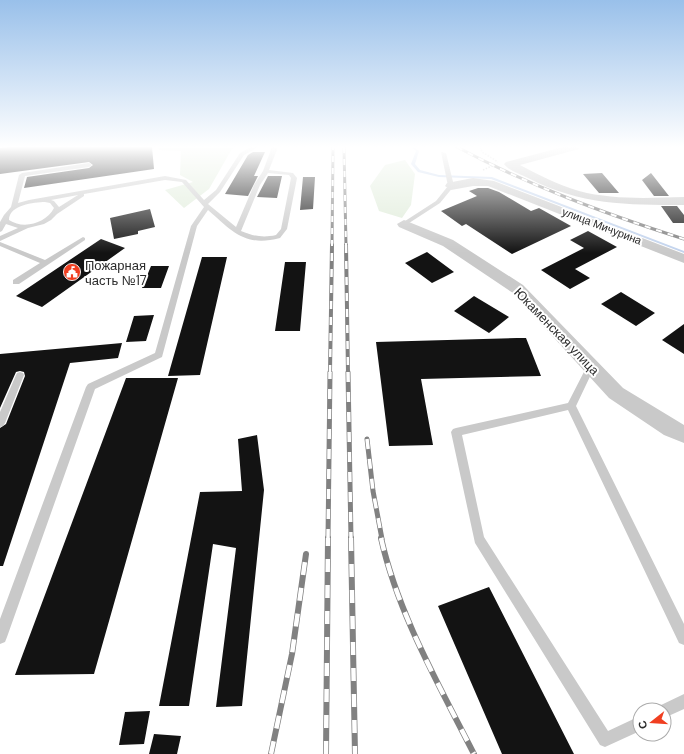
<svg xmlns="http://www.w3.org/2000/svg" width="684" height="754" viewBox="0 0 684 754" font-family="'DM Sans',sans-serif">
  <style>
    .green { fill: #deebd8 }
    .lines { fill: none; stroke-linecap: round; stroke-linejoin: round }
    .stream { fill: #c2d3ed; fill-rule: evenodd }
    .building { fill: #131313 }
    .path { stroke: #c9c9c9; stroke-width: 1.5; stroke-dasharray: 1.5 1.5; stroke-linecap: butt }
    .lane { fill: #c9c9c9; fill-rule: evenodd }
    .street { fill: #c9c9c9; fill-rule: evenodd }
    .rail-far3-casing { stroke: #818181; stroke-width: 3 }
    .rail-far2-casing { stroke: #818181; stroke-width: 4 }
    .rail-far1-casing { stroke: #818181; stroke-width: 5 }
    .rail-casing { stroke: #818181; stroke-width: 6 }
    .rail-far3 { stroke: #fff; stroke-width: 2; stroke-dasharray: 6; stroke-linecap: butt }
    .rail-far2 { stroke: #fff; stroke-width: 2.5; stroke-dasharray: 8; stroke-linecap: butt }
    .rail-far1 { stroke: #fff; stroke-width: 3.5; stroke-dasharray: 10; stroke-linecap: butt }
    .rail { stroke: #fff; stroke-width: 4.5; stroke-dasharray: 13; stroke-linecap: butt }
    .labels { text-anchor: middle; stroke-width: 4; stroke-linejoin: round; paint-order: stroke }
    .far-street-label { font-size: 11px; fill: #2c2c2c; stroke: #fff }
    .poi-label { font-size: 13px; fill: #2c2c2c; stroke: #fff; text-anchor: start }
    .street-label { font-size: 13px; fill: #2c2c2c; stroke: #fff }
  </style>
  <rect width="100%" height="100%" fill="#fff"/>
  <!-- green -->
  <path class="green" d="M 158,147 L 233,147 L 209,189 L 184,208 L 165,190 L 193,182 L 180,175 L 181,151 L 159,150 Z
    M 405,160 L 415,174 L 411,205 L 402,218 L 379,211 L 370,186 L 385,165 Z"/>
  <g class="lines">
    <!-- stream -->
    <path class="stream" d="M 411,147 L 414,147 L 419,151 L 415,164 L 420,170 L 439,175 L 492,177 L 684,251 L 684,253 L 491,179 L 439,177 L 418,172 L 411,164 L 416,151 Z"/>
  </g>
  <!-- building -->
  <path class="building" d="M 8,147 L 152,147 L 154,169 L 24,188 L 27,177 L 89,168 L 93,165 L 89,162 L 0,174 L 0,148 Z
    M 253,152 L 265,152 L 254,176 L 258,176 L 248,196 L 225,194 L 248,155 Z
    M 602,173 L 619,193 L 599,193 L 583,174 Z
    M 651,173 L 669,196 L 654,196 L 642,180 Z
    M 268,176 L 282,176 L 277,198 L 257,197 Z
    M 303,177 L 315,177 L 313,209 L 300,210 Z
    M 478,188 L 488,188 L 499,192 L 531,211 L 539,208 L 571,226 L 512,254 L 466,224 L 462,226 L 441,211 L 477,196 L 469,191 Z
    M 661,206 L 677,206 L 684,215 L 684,223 L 673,223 Z
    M 150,209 L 155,227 L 138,231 L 138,234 L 114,239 L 110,218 Z
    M 588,231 L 617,247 L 575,269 L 590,278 L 570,289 L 541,270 L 584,248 L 570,240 Z
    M 101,239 L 125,248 L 42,307 L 16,296 Z
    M 427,252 L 454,272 L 432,283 L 405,263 Z
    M 202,257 L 227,257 L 200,375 L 168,376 Z
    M 285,262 L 306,262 L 300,331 L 275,331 Z
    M 151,266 L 169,266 L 161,288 L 142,288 Z
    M 621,292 L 655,313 L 636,326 L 601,304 Z
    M 474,296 L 509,317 L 489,333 L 454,311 Z
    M 154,315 L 146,341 L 126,342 L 134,316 Z
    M 684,324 L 684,354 L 662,340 Z
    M 517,338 L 526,338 L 541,376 L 421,379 L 433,445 L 389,446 L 376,342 Z
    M 122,343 L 118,358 L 70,363 L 3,566 L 0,566 L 0,428 L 6,424 L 25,376 L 24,372 L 20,371 L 16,372 L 0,408 L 0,354 Z
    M 126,378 L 178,378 L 94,674 L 15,675 Z
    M 257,435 L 264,490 L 242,706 L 216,707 L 236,548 L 213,544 L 189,706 L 159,706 L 200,492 L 242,491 L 238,439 Z
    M 489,587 L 574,754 L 502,754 L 438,606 Z
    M 150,711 L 144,744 L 119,745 L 125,712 Z
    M 154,734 L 181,736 L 177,754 L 149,754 Z"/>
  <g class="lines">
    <!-- path -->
    <path class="path" d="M 480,147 L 482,152 L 498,162
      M 483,170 L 496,164"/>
    <!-- lane -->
    <path class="lane" d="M 251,147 L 258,147 L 244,155 L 220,192 L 208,204 L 236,227 L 254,185 L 263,171 L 272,147 L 278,147 L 269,170 L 293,173 L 297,178 L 287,229 L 280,238 C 245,247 233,232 208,210 L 197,226 L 162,357 L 95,389 L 7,637 L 5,642 L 0,644 L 0,619 L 86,387 L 88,384 L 155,353 L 191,226 L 204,207 L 182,182 L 165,180 L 84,194 L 84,196 L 57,214 L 51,220 L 44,224 L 28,228 L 0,241 L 0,236 L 18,228 L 6,224 L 2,231 L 0,232 L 0,222 L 4,215 L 11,207 L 19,175 L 22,173 L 89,163 L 92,165 L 89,167 L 25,176 L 18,203 L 29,200 L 165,176 L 186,180 L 204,200 L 216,190 L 240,153 ZM 268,173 L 289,175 L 291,178 L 281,229 L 276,235 C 263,238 253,236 241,231 L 260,185 ZM 78,195 L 59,207 L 54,201 L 51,200 ZM 45,202 L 50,203 L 54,208 C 46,223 24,230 9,220 C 9,205 34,202 45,202 Z
      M 441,152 L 446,153 L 454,186 L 440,203 L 406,225 L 402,225 L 402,223 L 436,201 L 448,186 Z
      M 83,237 L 85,238 L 85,240 L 19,284 L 13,284 L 13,280 L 40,263 L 0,246 L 0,242 L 45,260 Z
      M 591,363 L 595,366 L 576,406 L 684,624 L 684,645 L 679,643 L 568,410 L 462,435 L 484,537 L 608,731 L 640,716 L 640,731 L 605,747 L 600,745 L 475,543 L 451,432 L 453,429 L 456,428 L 568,403 L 588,364 Z
      M 20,372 L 23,373 L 24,375 L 5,423 L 3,426 L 0,427 L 0,412 L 16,375 L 17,373 Z
      M 684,694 L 684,709 L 664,718 L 664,710 L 657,710 L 659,706 Z"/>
    <!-- street -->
    <path class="street" d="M 563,147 L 580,147 L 579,149 L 520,165 C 539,175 558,185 579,191 C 613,200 649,198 684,197 L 684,205 C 627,205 580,205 528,178 C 521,174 509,171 504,164 L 506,162 Z
      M 473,178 L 494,181 L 684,254 L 684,263 L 488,186 L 473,186 L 451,190 L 445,186 L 447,183 Z
      M 404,220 L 453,240 L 523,285 L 623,388 L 684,425 L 684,443 L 664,435 L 609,398 L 513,293 L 443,246 L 399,227 L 397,224 Z"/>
    <!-- rail-far3 casing -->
    <g class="rail-far3-casing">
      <path id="rail-far3" d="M 344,147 L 346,246
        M 457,147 C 530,186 606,214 684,239
        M 332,246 L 333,147"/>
    </g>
    <!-- rail-far2 casing -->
    <g class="rail-far2-casing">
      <path id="rail-far2" d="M 346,245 L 348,373
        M 330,373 L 332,245"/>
    </g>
    <!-- rail-far1 casing -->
    <g class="rail-far1-casing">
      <path id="rail-far1" d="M 348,372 L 351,539
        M 367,439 L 373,491 L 382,539
        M 328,539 L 330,372"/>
    </g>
    <!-- rail casing -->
    <g class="rail-casing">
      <path id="rail" d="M 351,538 L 355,754
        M 381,538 C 398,614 439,685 474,754
        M 271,754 L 292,654 L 306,554
        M 326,754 L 328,538"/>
    </g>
    <!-- rail-far3 -->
    <use href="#rail-far3" class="rail-far3"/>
    <!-- rail-far2 -->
    <use href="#rail-far2" class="rail-far2"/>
    <!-- rail-far1 -->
    <use href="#rail-far1" class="rail-far1"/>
    <!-- rail -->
    <use href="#rail" class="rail"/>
  </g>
  <!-- sky -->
  <linearGradient id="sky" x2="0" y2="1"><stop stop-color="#99c0ea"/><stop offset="0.58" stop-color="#fff"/><stop offset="1" stop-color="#fff" stop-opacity="0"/></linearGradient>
  <rect width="684" height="253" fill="url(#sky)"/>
  <!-- icons -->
  <defs>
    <g id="civic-disc" transform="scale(0.9)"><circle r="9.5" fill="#f03f21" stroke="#fff"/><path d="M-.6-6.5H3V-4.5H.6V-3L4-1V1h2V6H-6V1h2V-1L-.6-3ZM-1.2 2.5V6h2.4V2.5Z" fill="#fff"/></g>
  </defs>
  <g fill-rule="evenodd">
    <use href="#civic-disc" x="72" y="272"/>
  </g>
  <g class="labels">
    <!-- far-street labels -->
    <g class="far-street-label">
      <text transform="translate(602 226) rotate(21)" y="4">улица Мичурина</text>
    </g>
    <!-- poi labels -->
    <g class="poi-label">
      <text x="85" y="270">Пожарная<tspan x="85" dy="15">часть №17</tspan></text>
    </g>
    <!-- street labels -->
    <g class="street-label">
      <text transform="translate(557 331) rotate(46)" y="5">Юкаменская улица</text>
    </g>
  </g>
  <!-- north arrow -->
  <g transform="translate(652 722) rotate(253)"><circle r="19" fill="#ffffff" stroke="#ababab"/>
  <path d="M0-3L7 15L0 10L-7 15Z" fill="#f03f21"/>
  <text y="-6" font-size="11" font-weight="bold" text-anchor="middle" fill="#2c2c2c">С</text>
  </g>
</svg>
